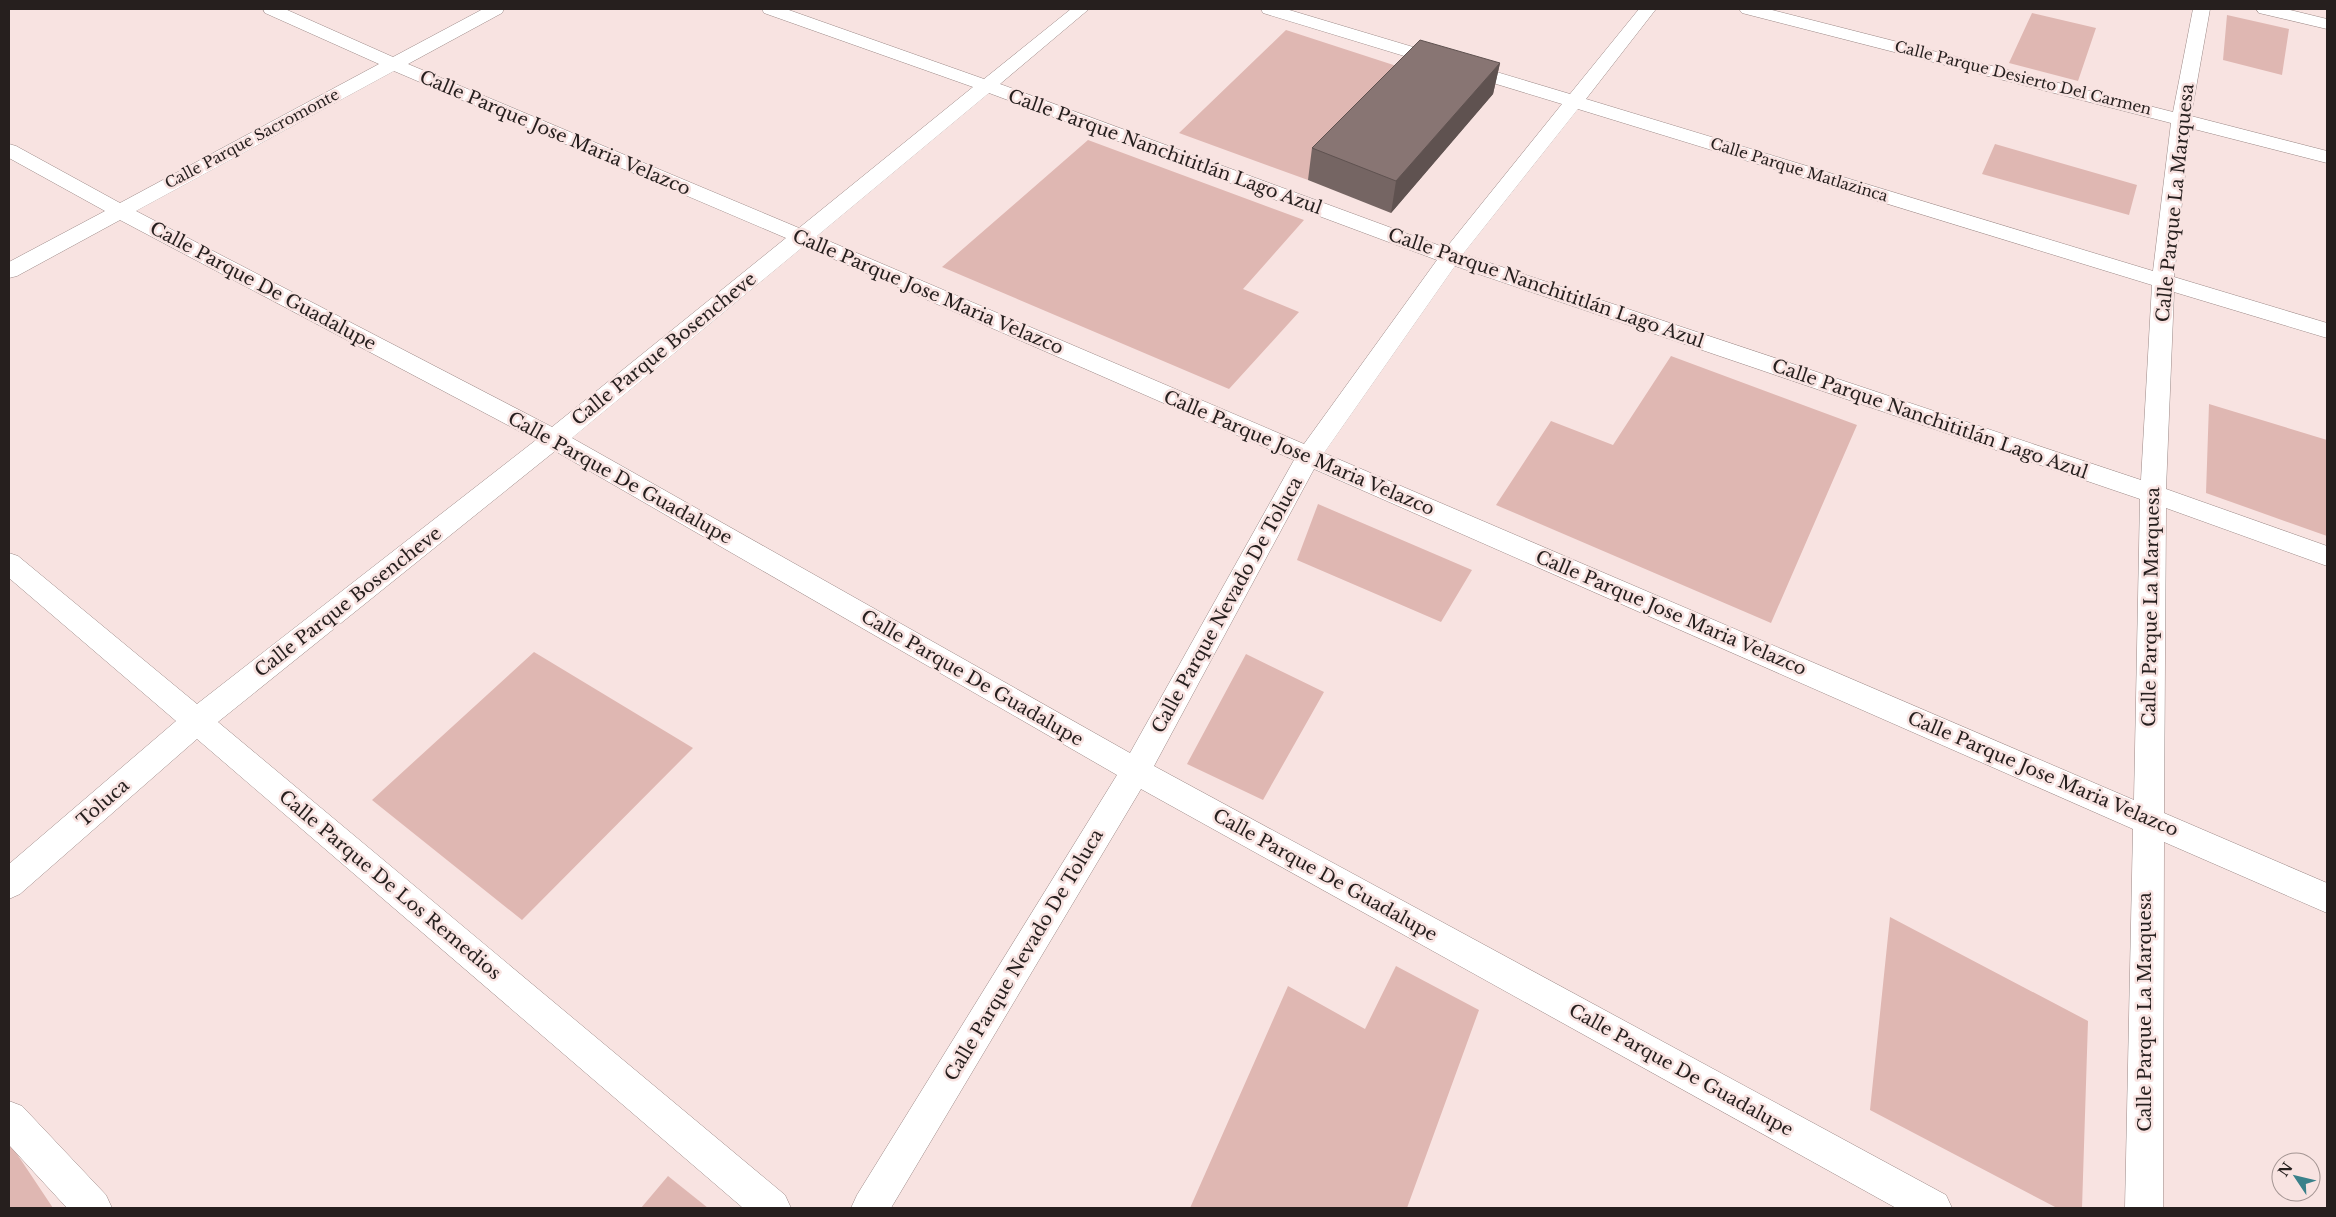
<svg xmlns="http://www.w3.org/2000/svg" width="2336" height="1217" viewBox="0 0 2336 1217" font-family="'Libre Baskerville',serif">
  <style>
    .green { fill: #dfb7b2 }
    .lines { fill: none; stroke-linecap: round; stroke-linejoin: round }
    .minor-casing { stroke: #9c8987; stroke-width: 1 }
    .minor { fill: #fff; fill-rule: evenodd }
    .wall { fill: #756563 }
    .shaded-wall { fill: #5f5250 }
    .building { fill: #887573; stroke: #5f5250 }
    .labels { text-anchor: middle; stroke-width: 5; stroke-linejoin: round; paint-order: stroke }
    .far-street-label { font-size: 15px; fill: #261f1e; stroke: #f8e3e1 }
    .street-label { font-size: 18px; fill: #261f1e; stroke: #f8e3e1 }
  </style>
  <rect width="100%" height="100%" fill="#f8e3e1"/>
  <!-- green -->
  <path class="green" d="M 2032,13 L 2096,28 L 2078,81 L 2009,63 Z
    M 2227,15 L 2289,29 L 2282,75 L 2223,60 Z
    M 1286,30 L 1415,72 L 1308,180 L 1179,133 Z
    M 1088,140 L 1304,220 L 1243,289 L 1299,312 L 1229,389 L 942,267 Z
    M 1995,144 L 2137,185 L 2129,215 L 1982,174 Z
    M 1671,356 L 1857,425 L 1771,623 L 1496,505 L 1551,421 L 1613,445 Z
    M 2209,404 L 2327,440 L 2327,536 L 2206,493 Z
    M 1318,504 L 1472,570 L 1441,622 L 1297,560 Z
    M 534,652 L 693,748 L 522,920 L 372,800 Z
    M 1246,654 L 1324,692 L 1263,800 L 1187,764 Z
    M 1890,917 L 2088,1021 L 2082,1208 L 2057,1208 L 1870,1110 Z
    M 1396,966 L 1479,1010 L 1407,1208 L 1190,1208 L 1288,986 L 1365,1029 Z
    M 9,1142 L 53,1208 L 9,1208 Z
    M 668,1176 L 708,1208 L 641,1208 Z"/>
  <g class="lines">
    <!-- minor casing -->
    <g class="minor-casing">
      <path id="minor" d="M 263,9 L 285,9 L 393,57 L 483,9 L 504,9 L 502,13 L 408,64 L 799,228 L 973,87 L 764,13 L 762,9 L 786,9 L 984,79 L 1071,9 L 1089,9 L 1000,84 L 1446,248 L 1562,104 L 1263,13 L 1261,9 L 1286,9 L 1570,94 L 1639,9 L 1656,9 L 1586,99 L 2153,271 L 2171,123 L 1742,13 L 1739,9 L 1768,9 L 2173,112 L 2193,9 L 2210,9 L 2191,116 L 2327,151 L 2327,163 L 2190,128 L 2174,277 L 2327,323 L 2327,338 L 2174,292 L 2166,489 L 2327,546 L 2327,566 L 2166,508 L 2164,813 L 2327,883 L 2327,913 L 2164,842 L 2163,1208 L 2125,1208 L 2133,829 L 1314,469 L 1154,766 L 1946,1195 L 1952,1208 L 1896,1208 L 1141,789 L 891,1208 L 851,1208 L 857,1195 L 1117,775 L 555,451 L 218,722 L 785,1195 L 791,1208 L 743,1208 L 197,739 L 20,894 L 9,899 L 9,864 L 176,721 L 9,578 L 9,553 L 18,556 L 197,704 L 536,440 L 120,220 L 17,276 L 9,278 L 9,262 L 105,211 L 9,158 L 9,144 L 16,146 L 120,203 L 379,64 L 265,13 ZM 394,71 L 786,238 L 552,427 L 136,211 ZM 989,93 L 1437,260 L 1304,444 L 817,236 ZM 1578,109 L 2152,285 L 2141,480 L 1463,254 ZM 804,246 L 1294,460 L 1130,753 L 572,438 ZM 1455,266 L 2140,499 L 2134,800 L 1324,453 Z
        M 2256,9 L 2286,9 L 2327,19 L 2327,29 L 2259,13 Z
        M 9,1101 L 22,1106 L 106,1195 L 112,1208 L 67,1208 L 9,1145 Z"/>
    </g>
    <!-- minor -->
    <use href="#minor" class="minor"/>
  </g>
  <!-- wall -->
  <path class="wall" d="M 1500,63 L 1493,94 L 1391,213 L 1308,180 L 1312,148 Z"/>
  <!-- shaded-wall -->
  <path class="shaded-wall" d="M 1500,63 L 1493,94 L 1391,213 L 1396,181 Z"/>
  <!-- building -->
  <path class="building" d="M 1420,40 L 1500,63 L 1396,181 L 1312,148 Z"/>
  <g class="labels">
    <!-- far-street labels -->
    <g class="far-street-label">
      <text transform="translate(2023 78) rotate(14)" y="5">Calle Parque Desierto Del Carmen</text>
      <text transform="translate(252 139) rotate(-28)" y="5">Calle Parque Sacromonte</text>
      <text transform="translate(1799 170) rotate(17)" y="5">Calle Parque Matlazinca</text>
    </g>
    <!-- street labels -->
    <g class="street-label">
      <text transform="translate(555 133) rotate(23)" y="6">Calle Parque Jose Maria Velazco</text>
      <text transform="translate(1165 152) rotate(20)" y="6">Calle Parque Nanchititlán Lago Azul</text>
      <text transform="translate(2175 203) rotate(-84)" y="6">Calle Parque La Marquesa</text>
      <text transform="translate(263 286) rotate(28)" y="6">Calle Parque De Guadalupe</text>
      <text transform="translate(1546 288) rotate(19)" y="6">Calle Parque Nanchititlán Lago Azul</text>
      <text transform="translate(928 292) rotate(23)" y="6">Calle Parque Jose Maria Velazco</text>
      <text transform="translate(664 349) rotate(-39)" y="6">Calle Parque Bosencheve</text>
      <text transform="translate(1930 419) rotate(19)" y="6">Calle Parque Nanchititlán Lago Azul</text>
      <text transform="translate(1299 453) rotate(23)" y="6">Calle Parque Jose Maria Velazco</text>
      <text transform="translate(620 478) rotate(29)" y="6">Calle Parque De Guadalupe</text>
      <text transform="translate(348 602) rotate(-38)" y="6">Calle Parque Bosencheve</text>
      <text transform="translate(1227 605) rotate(-61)" y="6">Calle Parque Nevado De Toluca</text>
      <text transform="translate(2151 607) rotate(-89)" y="6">Calle Parque La Marquesa</text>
      <text transform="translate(1671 613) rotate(23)" y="6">Calle Parque Jose Maria Velazco</text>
      <text transform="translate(972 678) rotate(30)" y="6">Calle Parque De Guadalupe</text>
      <text transform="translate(2043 774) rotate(23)" y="6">Calle Parque Jose Maria Velazco</text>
      <text transform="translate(103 803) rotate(-41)" y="6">Toluca</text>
      <text transform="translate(1325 875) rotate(29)" y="6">Calle Parque De Guadalupe</text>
      <text transform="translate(390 885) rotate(40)" y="6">Calle Parque De Los Remedios</text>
      <text transform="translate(1024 955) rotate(-59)" y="6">Calle Parque Nevado De Toluca</text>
      <text transform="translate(2145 1012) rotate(-90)" y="6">Calle Parque La Marquesa</text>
      <text transform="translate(1681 1070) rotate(29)" y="6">Calle Parque De Guadalupe</text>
    </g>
  </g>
  <!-- border -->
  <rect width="2336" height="1217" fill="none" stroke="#261f1e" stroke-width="20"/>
  <!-- north arrow -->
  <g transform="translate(2296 1177) rotate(305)"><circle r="24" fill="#f8e3e1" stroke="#a49593"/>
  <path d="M0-4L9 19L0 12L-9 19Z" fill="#3a818a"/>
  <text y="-8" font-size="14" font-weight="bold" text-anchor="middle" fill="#261f1e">N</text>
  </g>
</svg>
